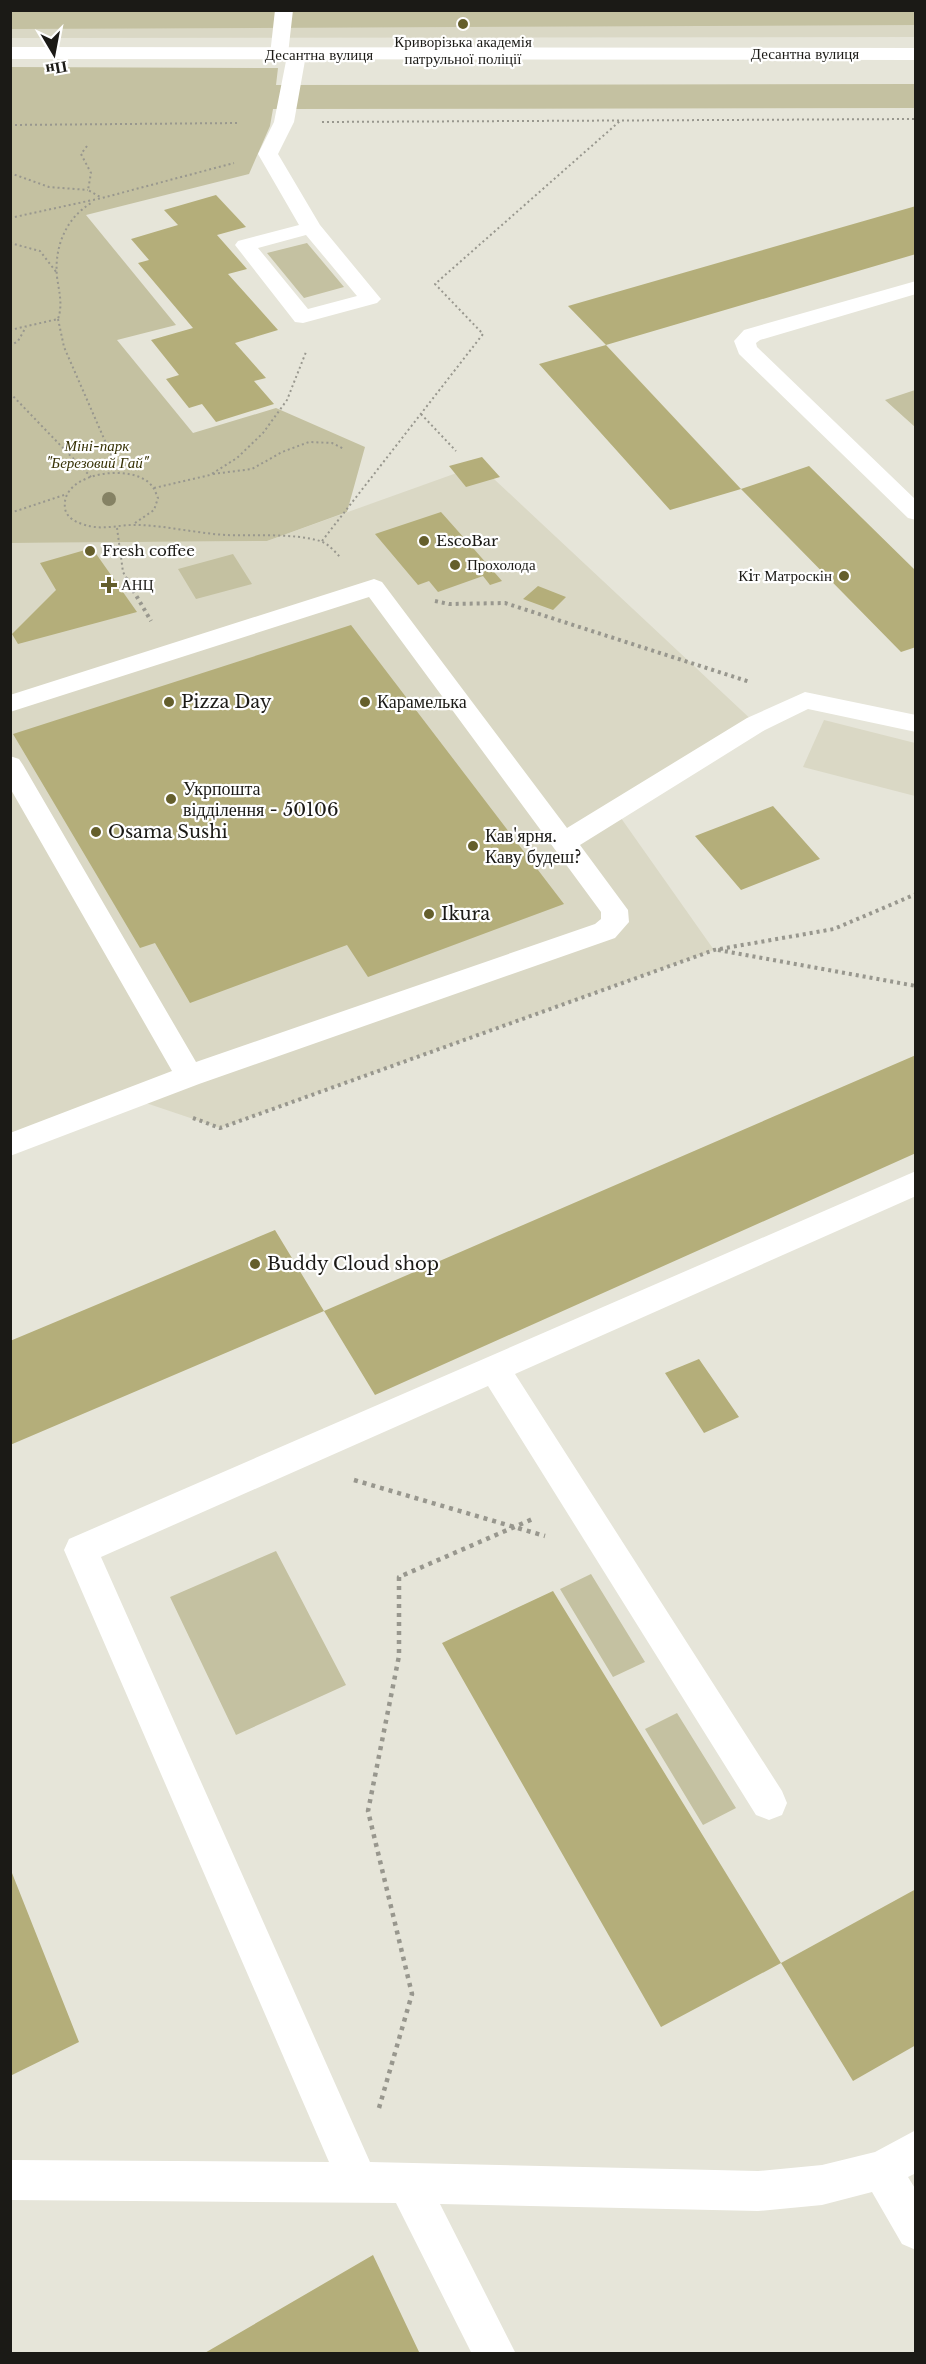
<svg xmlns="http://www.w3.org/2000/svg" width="926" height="2364" viewBox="0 0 926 2364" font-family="'Libre Baskerville',serif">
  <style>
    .built { fill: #dad8c5 }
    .green { fill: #c4c1a1 }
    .building { fill: #b4ae7a }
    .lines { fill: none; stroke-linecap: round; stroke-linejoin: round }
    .path-far2 { stroke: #98978e; stroke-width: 2; stroke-dasharray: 2 3; stroke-linecap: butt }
    .path-far1 { stroke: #98978e; stroke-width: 4; stroke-dasharray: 3 4; stroke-linecap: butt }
    .path { stroke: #98978e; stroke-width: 4.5; stroke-dasharray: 4 5; stroke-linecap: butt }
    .service { fill: #fff; fill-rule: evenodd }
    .secondary { fill: #fff; fill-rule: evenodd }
    .tree { fill: #858264 }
    .poi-dot { fill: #655f2c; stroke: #fff; stroke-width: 2 }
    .labels { text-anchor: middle; stroke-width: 4.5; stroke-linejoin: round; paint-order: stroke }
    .far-poi-label { font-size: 15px; fill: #1b1a16; stroke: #fff; text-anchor: start }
    .far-street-label { font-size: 15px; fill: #1b1a16; stroke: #fff }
    .far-park-label { font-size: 15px; font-style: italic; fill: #363105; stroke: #fff }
    .poi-label { font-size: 18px; fill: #1b1a16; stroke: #fff; text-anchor: start }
  </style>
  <rect width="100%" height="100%" fill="#e6e5d9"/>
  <!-- built -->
  <path class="built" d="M 915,10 L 916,37 L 11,38 L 10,11 Z
    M 479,465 L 756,724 L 616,811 L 714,950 L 220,1128 L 134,1099 L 11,1145 L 11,543 L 267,541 Z
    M 824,720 L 915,743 L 915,796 L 803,767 Z"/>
  <!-- green -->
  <path class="green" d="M 915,10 L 916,25 L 11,29 L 10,11 Z
    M 10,67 L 278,68 L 276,85 L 915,84 L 916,108 L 273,109 L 270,126 L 249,174 L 86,215 L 176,325 L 117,340 L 193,433 L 276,408 L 365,447 L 347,512 L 267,541 L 11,543 Z
    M 307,243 L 344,287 L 304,298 L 267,253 Z
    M 915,390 L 916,390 L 915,427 L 885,400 Z
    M 233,554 L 252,584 L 196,599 L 178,569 Z
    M 276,1551 L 346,1685 L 236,1735 L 170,1597 Z
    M 591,1574 L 645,1662 L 613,1677 L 560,1589 Z
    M 677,1713 L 736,1808 L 703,1825 L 645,1729 Z"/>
  <!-- building -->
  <path class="building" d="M 216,195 L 246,227 L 217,235 L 247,269 L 228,274 L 278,330 L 235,343 L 266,378 L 254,381 L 274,404 L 216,422 L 202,404 L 189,408 L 166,379 L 179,375 L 151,340 L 193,328 L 138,263 L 149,260 L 131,239 L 178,225 L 164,210 Z
    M 916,206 L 916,254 L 606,345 L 568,306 Z
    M 606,345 L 741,489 L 670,510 L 539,364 Z
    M 482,457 L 500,477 L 466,487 L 449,466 Z
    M 809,466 L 916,571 L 916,647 L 901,652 L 741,489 Z
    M 441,512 L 473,548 L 502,581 L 490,585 L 483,576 L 438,592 L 429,581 L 418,585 L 375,534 Z
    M 92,548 L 137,612 L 18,644 L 12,634 L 56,590 L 40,563 Z
    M 538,586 L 566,597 L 553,610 L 523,599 Z
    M 351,625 L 564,904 L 368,977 L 347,945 L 190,1003 L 155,943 L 140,948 L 13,734 Z
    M 773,806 L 820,859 L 741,890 L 695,836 Z
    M 916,1055 L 916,1153 L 375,1395 L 324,1311 Z
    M 275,1230 L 324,1311 L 10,1445 L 10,1341 Z
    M 699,1359 L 739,1417 L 704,1433 L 665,1373 Z
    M 553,1591 L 781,1963 L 661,2027 L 442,1643 Z
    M 10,1868 L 79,2042 L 10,2076 Z
    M 916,1889 L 916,2045 L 853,2081 L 781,1963 Z
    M 373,2255 L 420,2354 L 203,2354 Z"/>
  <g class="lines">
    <!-- path-far2 -->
    <path class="path-far2" d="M 322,122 L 916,119
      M 10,125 L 240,123
      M 87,146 L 81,154 L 91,173 L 88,190 L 102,198
      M 10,173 L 49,187 L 88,190
      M 10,218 L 102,198 L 234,163
      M 10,243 L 40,251 L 57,273
      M 58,319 L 64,347 L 119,473
      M 10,330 L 58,319 C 63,304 59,292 57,277 C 54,247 66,217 93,202
      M 10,346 L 18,341 L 26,327
      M 10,393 L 91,477
      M 421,414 L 456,451
      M 213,474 L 252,469 L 282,452 L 309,442 L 332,443 L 344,449
      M 154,488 L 210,475 L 237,458 L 263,433 L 287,400 L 306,352
      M 10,513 L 67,494
      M 135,523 L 154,510 L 158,498 C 156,494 155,489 152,486 C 134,462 60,472 65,508 C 66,519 80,524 89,526 C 106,530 122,524 139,525 C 167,526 196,533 225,535 C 254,536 293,533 320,541 C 329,544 335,552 341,558
      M 117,528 L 123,572 L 127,579
      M 322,541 L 483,334 L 435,284 L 620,121"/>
    <!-- path-far1 -->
    <path class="path-far1" d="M 126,578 L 151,621
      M 435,601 L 449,604 L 505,603 L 750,682
      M 718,950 L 916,986
      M 193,1118 L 220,1128 L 714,950 L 834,929 L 916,894"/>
    <!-- path -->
    <path class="path" d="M 354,1480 L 545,1536
      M 379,2108 L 412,1994 L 368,1811 L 399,1656 L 399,1577 L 535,1518"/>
    <!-- service -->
    <path class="service" d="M 275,10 L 293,10 L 288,54 L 297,49 L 304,51 L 306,55 L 294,122 L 278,154 L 320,225 L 381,299 L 377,303 L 303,323 L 295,322 L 235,245 L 238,241 L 299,225 L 258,154 L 274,122 L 287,56 L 279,61 L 272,59 L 270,55 ZM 306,235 L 357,296 L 308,309 L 258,248 Z
      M 916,281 L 916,294 L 760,340 L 756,343 L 757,347 L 916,500 L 916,520 L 908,518 L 739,354 L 734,341 L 744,330 Z
      M 374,579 L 382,582 L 567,828 L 747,718 L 805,692 L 916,715 L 916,732 L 808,709 L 765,730 L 580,845 L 628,910 L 629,922 L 615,938 L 199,1084 L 10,1156 L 10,1133 L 172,1071 L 10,788 L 10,756 L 19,759 L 23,765 L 196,1062 L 595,924 L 601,919 L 601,912 L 369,597 L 10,712 L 10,695 Z
      M 916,1171 L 916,1196 L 515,1374 L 782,1791 L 787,1803 L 782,1815 L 769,1820 L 756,1815 L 488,1386 L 101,1557 L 370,2162 L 758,2171 L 822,2165 L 875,2152 L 916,2130 L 916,2173 L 908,2177 L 916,2190 L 916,2250 L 902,2244 L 872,2192 L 822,2205 L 758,2211 L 440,2204 L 516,2354 L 472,2354 L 396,2203 L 10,2200 L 10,2160 L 329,2162 L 64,1550 L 69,1539 Z"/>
    <!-- secondary -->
    <path class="secondary" d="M 10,47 L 916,48 L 916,60 L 10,59 Z"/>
  </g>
  <!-- trees -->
  <circle class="tree" cx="109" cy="499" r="7"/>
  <!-- markers -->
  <g class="poi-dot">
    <circle cx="463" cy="24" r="6"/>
    <circle cx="424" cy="541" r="6"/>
    <circle cx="90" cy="551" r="6"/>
    <circle cx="455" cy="565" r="6"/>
    <circle cx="844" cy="576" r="6"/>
    <path d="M106 576h6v6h6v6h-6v6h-6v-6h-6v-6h6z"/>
    <circle cx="169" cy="702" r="6"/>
    <circle cx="365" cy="702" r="6"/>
    <circle cx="171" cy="799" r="6"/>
    <circle cx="96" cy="832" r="6"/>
    <circle cx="473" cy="846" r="6"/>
    <circle cx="429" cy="914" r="6"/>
    <circle cx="255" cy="1264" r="6"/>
  </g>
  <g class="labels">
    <!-- far-poi labels -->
    <g class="far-poi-label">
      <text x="463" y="47" text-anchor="middle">Криворізька академія<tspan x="463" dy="17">патрульної поліції</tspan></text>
      <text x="436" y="546">EscoBar</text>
      <text x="102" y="556">Fresh coffee</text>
      <text x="467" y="570">Прохолода</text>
      <text x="832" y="581" text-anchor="end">Кiт Матроскін</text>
      <text x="121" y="590">АНЦ</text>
    </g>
    <!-- far-street labels -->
    <g class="far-street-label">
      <text x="805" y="59">Десантна вулиця</text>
      <text x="319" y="60">Десантна вулиця</text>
    </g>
    <!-- far-park labels -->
    <g class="far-park-label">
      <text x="97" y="451">Міні-парк<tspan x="97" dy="17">"Березовий Гай"</tspan></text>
    </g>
    <!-- poi labels -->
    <g class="poi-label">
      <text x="181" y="708">Pizza Day</text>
      <text x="377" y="708">Карамелька</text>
      <text x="183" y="795">Укрпошта<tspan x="183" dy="21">відділення - 50106</tspan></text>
      <text x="108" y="838">Osama Sushi</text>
      <text x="485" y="842">Кав'ярня.<tspan x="485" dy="21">Каву будеш?</tspan></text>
      <text x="441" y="920">Ikura</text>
      <text x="267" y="1270">Buddy Cloud shop</text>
    </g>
  </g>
  <!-- border -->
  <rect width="926" height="2364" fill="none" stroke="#1b1a16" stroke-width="24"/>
  <!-- north arrow -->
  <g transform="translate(54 54) rotate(170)" stroke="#ffffff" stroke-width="4.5" paint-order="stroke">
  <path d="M0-4.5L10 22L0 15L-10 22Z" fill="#1b1a16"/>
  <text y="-9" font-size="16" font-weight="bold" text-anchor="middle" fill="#1b1a16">Пн</text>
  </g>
</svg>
